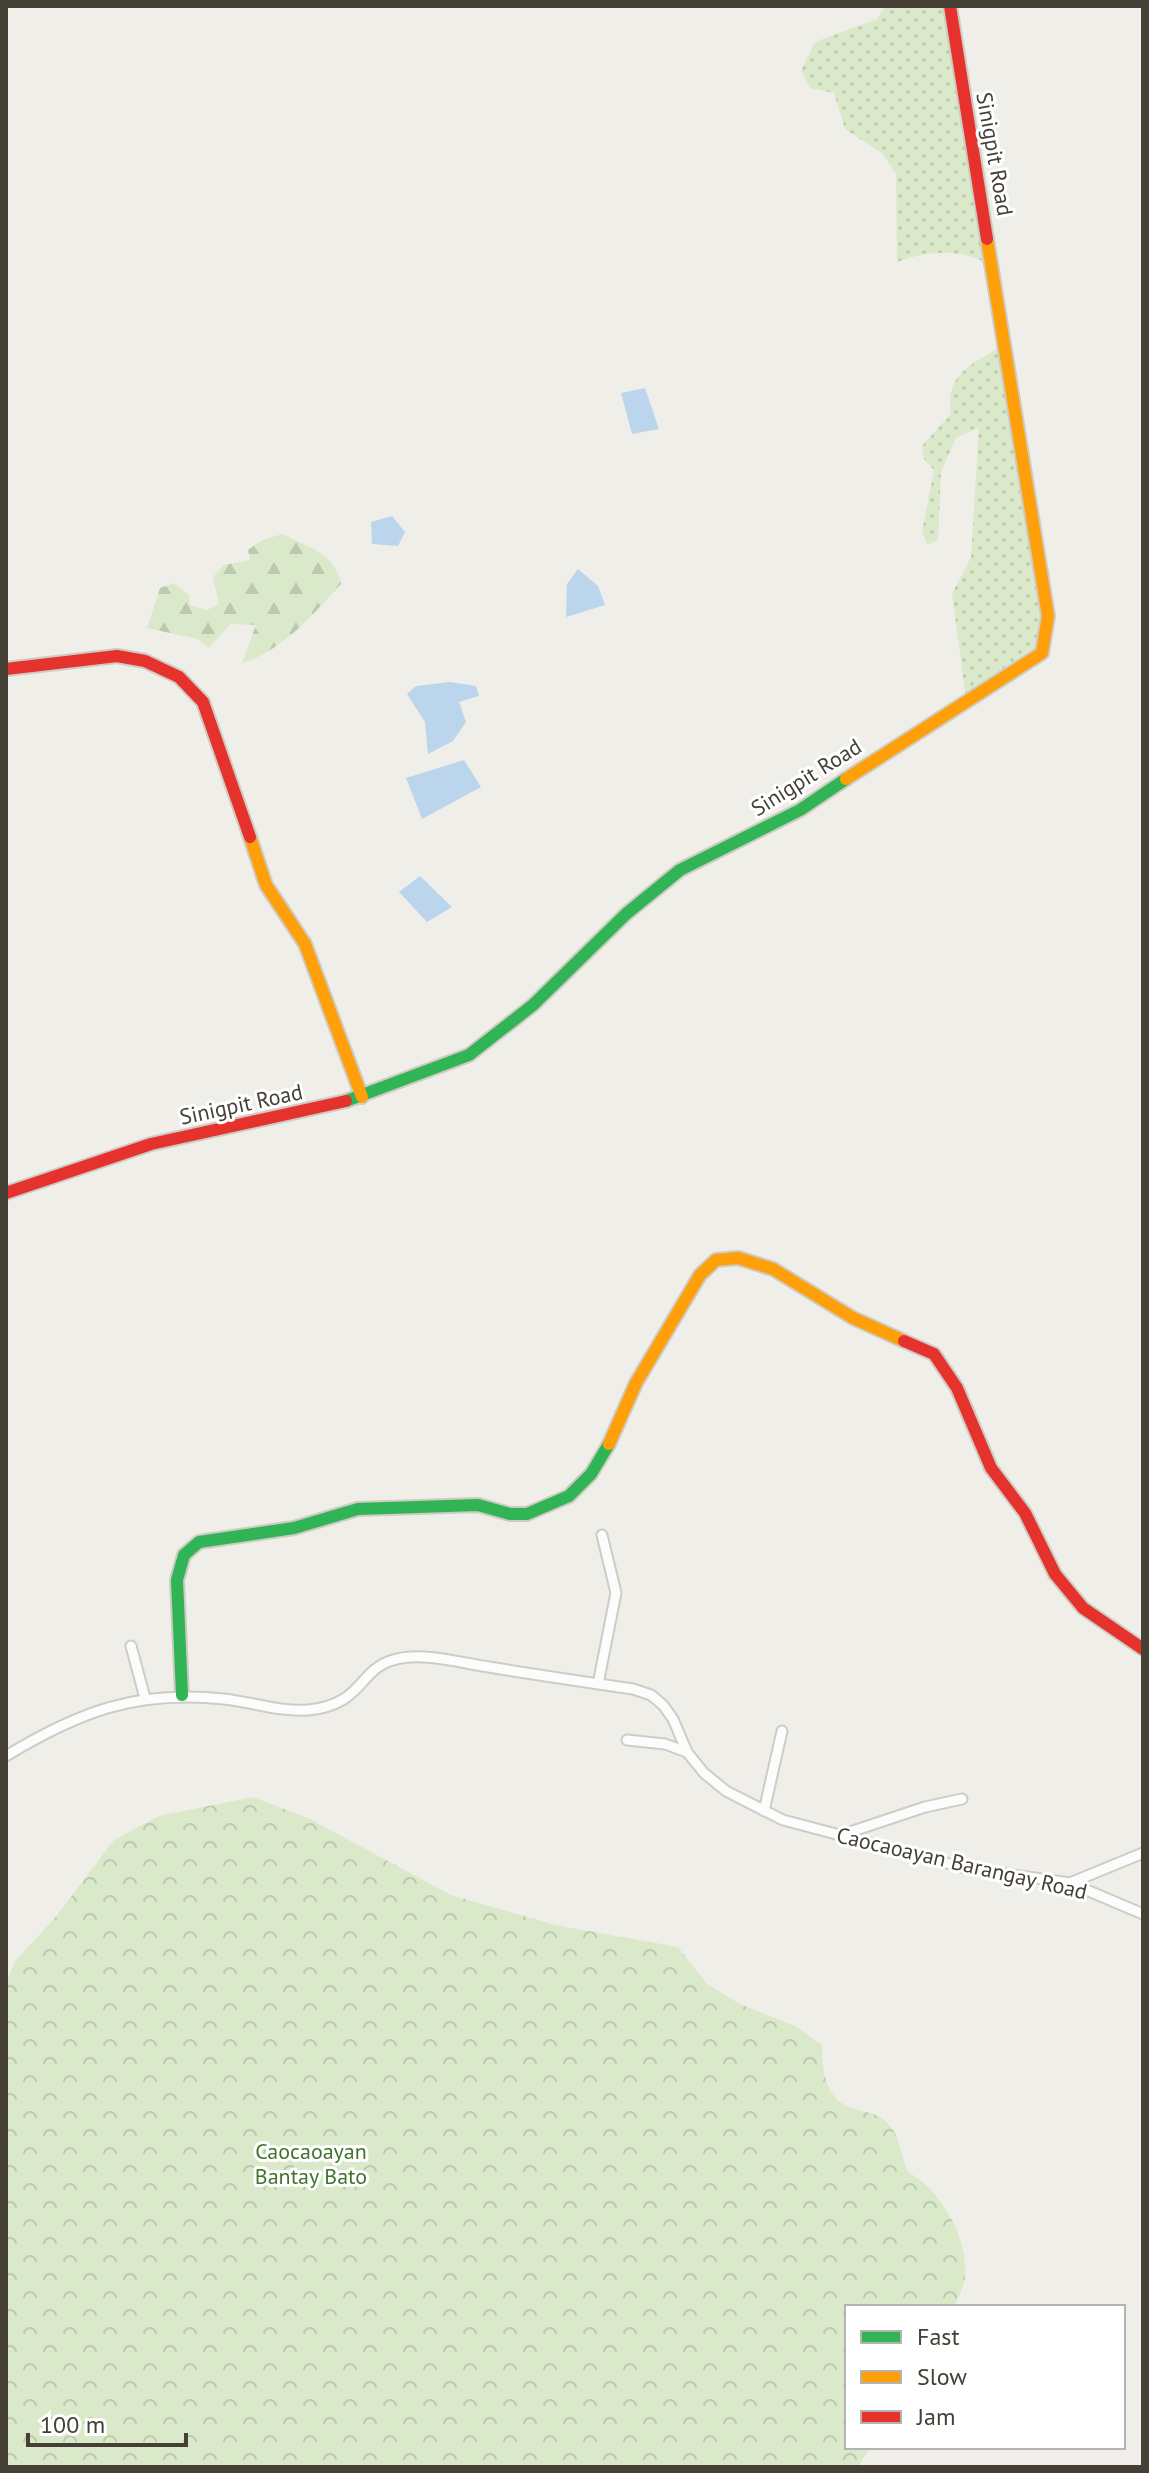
<svg xmlns="http://www.w3.org/2000/svg" width="1149" height="2473" viewBox="0 0 1149 2473" font-family="'PT Sans',sans-serif">
  <style>
    .grass { fill: url(#grass-dots) }
    .forest { fill: url(#forest-firs) }
    .park { fill: url(#park-crowns) }
    .water { fill: #bad5ec }
    .lines { fill: none; stroke-linecap: round; stroke-linejoin: round }
    .street-casing { stroke: #cdccc7; stroke-width: 13 }
    .fast-casing { stroke: #cecbc1; stroke-width: 16 }
    .slow-casing { stroke: #cecbc1; stroke-width: 16 }
    .jam-casing { stroke: #cecbc1; stroke-width: 16 }
    .street { stroke: #fdfcfc; stroke-width: 9 }
    .fast { stroke: #30b455; stroke-width: 12 }
    .slow { stroke: #ff9f0a; stroke-width: 12 }
    .jam { stroke: #e5322d; stroke-width: 12 }
    .labels { text-anchor: middle; stroke-width: 6; stroke-linejoin: round; paint-order: stroke }
    .street-label { font-size: 22px; fill: #454036; stroke: #fff }
    .park-label { font-size: 22px; fill: #41742b; stroke: #fff }
  </style>
  <defs>
    <pattern id="grass-dots" width="8" height="8" patternUnits="userSpaceOnUse" patternTransform="scale(2)"><rect width="8" height="8" fill="#dae9ca"/><path d="M2 2h.1M6 6h.1" fill="none" stroke="#bcc9ae" stroke-width="1.8" stroke-linecap="round"/></pattern>
    <pattern id="forest-firs" width="22" height="20" patternUnits="userSpaceOnUse" patternTransform="scale(2)"><rect width="22" height="20" fill="#dae9ca"/><path d="M5 1l3.5 6h-7zM16 11l3.5 6h-7z" fill="#bcc9ae"/></pattern>
    <pattern id="park-crowns" width="20" height="18" patternUnits="userSpaceOnUse" patternTransform="scale(2)"><rect width="20" height="18" fill="#dae9ca"/><path d="M2 6a3 3 0 1 1 6 0M12 15a3 3 0 1 1 6 0" fill="none" stroke="#bcc9ae"/></pattern>
  </defs>
  <rect width="100%" height="100%" fill="#efeee9"/>
  <!-- grass -->
  <path class="grass" d="M 885,6 L 947,6 L 992,266 C 963,248 928,250 897,262 L 896,174 L 883,154 L 845,129 L 834,93 L 810,88 L 801,71 L 815,42 L 877,19 Z
    M 1001,346 L 1046,617 L 1039,653 L 966,698 L 952,594 L 971,557 L 979,427 L 956,438 L 941,472 L 938,540 L 928,545 L 922,532 L 934,470 L 924,459 L 922,446 L 951,414 C 945,373 971,366 1001,346 Z"/>
  <!-- forest -->
  <path class="forest" d="M 283,534 C 312,550 330,550 342,583 C 313,614 284,650 242,663 L 256,625 L 230,624 L 209,648 L 198,639 L 147,628 L 160,588 L 174,583 L 189,595 L 190,605 L 207,610 L 219,604 L 213,577 L 224,565 L 250,560 L 248,550 L 262,540 Z"/>
  <!-- park -->
  <path class="park" d="M 253,1797 L 308,1818 L 451,1895 L 555,1925 L 678,1947 L 707,1984 L 740,2004 L 795,2026 L 822,2045 C 822,2072 825,2103 858,2110 C 872,2114 879,2113 890,2126 C 899,2135 902,2159 908,2172 C 941,2190 969,2239 965,2277 C 964,2287 958,2298 954,2307 L 847,2307 L 847,2447 L 870,2447 L 858,2467 L 6,2467 L 6,1983 L 15,1961 L 55,1918 L 114,1840 L 159,1816 Z"/>
  <!-- water -->
  <path class="water" d="M 645,388 L 659,429 L 632,434 L 621,393 Z
    M 392,516 L 405,532 L 398,546 L 372,544 L 371,522 Z
    M 578,569 L 598,586 L 605,605 L 566,617 L 567,584 Z
    M 450,682 L 476,686 L 479,696 L 459,702 L 466,722 L 453,741 L 428,754 L 425,722 L 407,694 L 416,686 Z
    M 464,760 L 481,787 L 422,819 L 406,778 Z
    M 420,876 L 452,907 L 427,922 L 399,892 Z"/>
  <g class="lines">
    <!-- street casing -->
    <g class="street-casing">
      <path id="street" d="M 131,1646 L 145,1698
        M 598,1684 L 616,1593 L 602,1535
        M 627,1740 L 665,1744 L 687,1752
        M 6,1756 C 80,1711 137,1690 224,1699 C 252,1702 279,1712 308,1710 C 363,1705 358,1670 393,1660 C 422,1651 460,1663 489,1667 C 537,1675 585,1682 633,1689 L 651,1695 L 663,1705 L 673,1719 L 687,1752 L 704,1773 L 726,1791 L 783,1820 L 965,1868 L 1070,1883 L 1143,1914
        M 764,1811 L 782,1731
        M 841,1835 L 925,1807 L 962,1799
        M 1070,1883 L 1143,1853"/>
    </g>
    <!-- fast casing -->
    <g class="fast-casing">
      <path id="fast" d="M 346,1101 L 469,1055 L 533,1005 L 626,914 L 680,870 L 800,810 L 846,779
        M 182,1695 L 177,1580 L 184,1555 L 199,1542 L 294,1528 L 358,1509 L 478,1505 L 510,1514 L 527,1514 L 569,1496 L 591,1474 L 609,1444"/>
    </g>
    <!-- slow casing -->
    <g class="slow-casing">
      <path id="slow" d="M 846,779 L 1042,653 L 1048,616 L 987,239
        M 250,837 L 266,885 L 305,944 L 362,1097
        M 609,1444 L 636,1383 L 700,1275 L 716,1260 L 738,1258 L 773,1269 L 853,1318 L 904,1341"/>
    </g>
    <!-- jam casing -->
    <g class="jam-casing">
      <path id="jam" d="M 950,6 L 987,239
        M 6,669 L 117,656 L 145,661 L 179,677 L 203,702 L 250,837
        M 6,1193 L 151,1144 L 346,1101
        M 904,1341 L 934,1354 L 957,1388 L 991,1468 L 1025,1513 L 1055,1574 L 1083,1608 L 1143,1649"/>
    </g>
    <!-- street -->
    <use href="#street" class="street"/>
    <!-- fast -->
    <use href="#fast" class="fast"/>
    <!-- slow -->
    <use href="#slow" class="slow"/>
    <!-- jam -->
    <use href="#jam" class="jam"/>
  </g>
  <g class="labels">
    <!-- street labels -->
    <g class="street-label">
      <text transform="translate(995 154) rotate(80)" y="8">Sinigpit Road</text>
      <text transform="translate(806 777) rotate(-32)" y="8">Sinigpit Road</text>
      <text transform="translate(241 1104) rotate(-12)" y="8">Sinigpit Road</text>
      <text transform="translate(962 1863) rotate(13)" y="8">Caocaoayan Barangay Road</text>
    </g>
    <!-- park labels -->
    <g class="park-label">
      <text x="311" y="2159">Caocaoayan<tspan x="311" dy="25">Bantay Bato</tspan></text>
    </g>
  </g>
  <!-- border -->
  <rect width="1149" height="2473" fill="none" stroke="#454036" stroke-width="16"/>
  <!-- legend -->
  <rect x="845" y="2305" width="280" height="144" fill="#ffffff" stroke="#b5b3af" stroke-width="2"/>
  <rect x="861" y="2331" width="40" height="12" fill="#30b455" stroke="#b5b3af" stroke-width="2"/>
  <text x="917" y="2345" font-size="24" fill="#454036">Fast</text>
  <rect x="861" y="2371" width="40" height="12" fill="#ff9f0a" stroke="#b5b3af" stroke-width="2"/>
  <text x="917" y="2385" font-size="24" fill="#454036">Slow</text>
  <rect x="861" y="2411" width="40" height="12" fill="#e5322d" stroke="#b5b3af" stroke-width="2"/>
  <text x="917" y="2425" font-size="24" fill="#454036">Jam</text>
  <!-- scale -->
  <path d="M28 2433v12h158v-12" fill="none" stroke="#454036" stroke-width="4"/>
  <text x="40" y="2433" font-size="24" fill="#454036" stroke="#ffffff" stroke-width="6" paint-order="stroke">100 m</text>
</svg>
